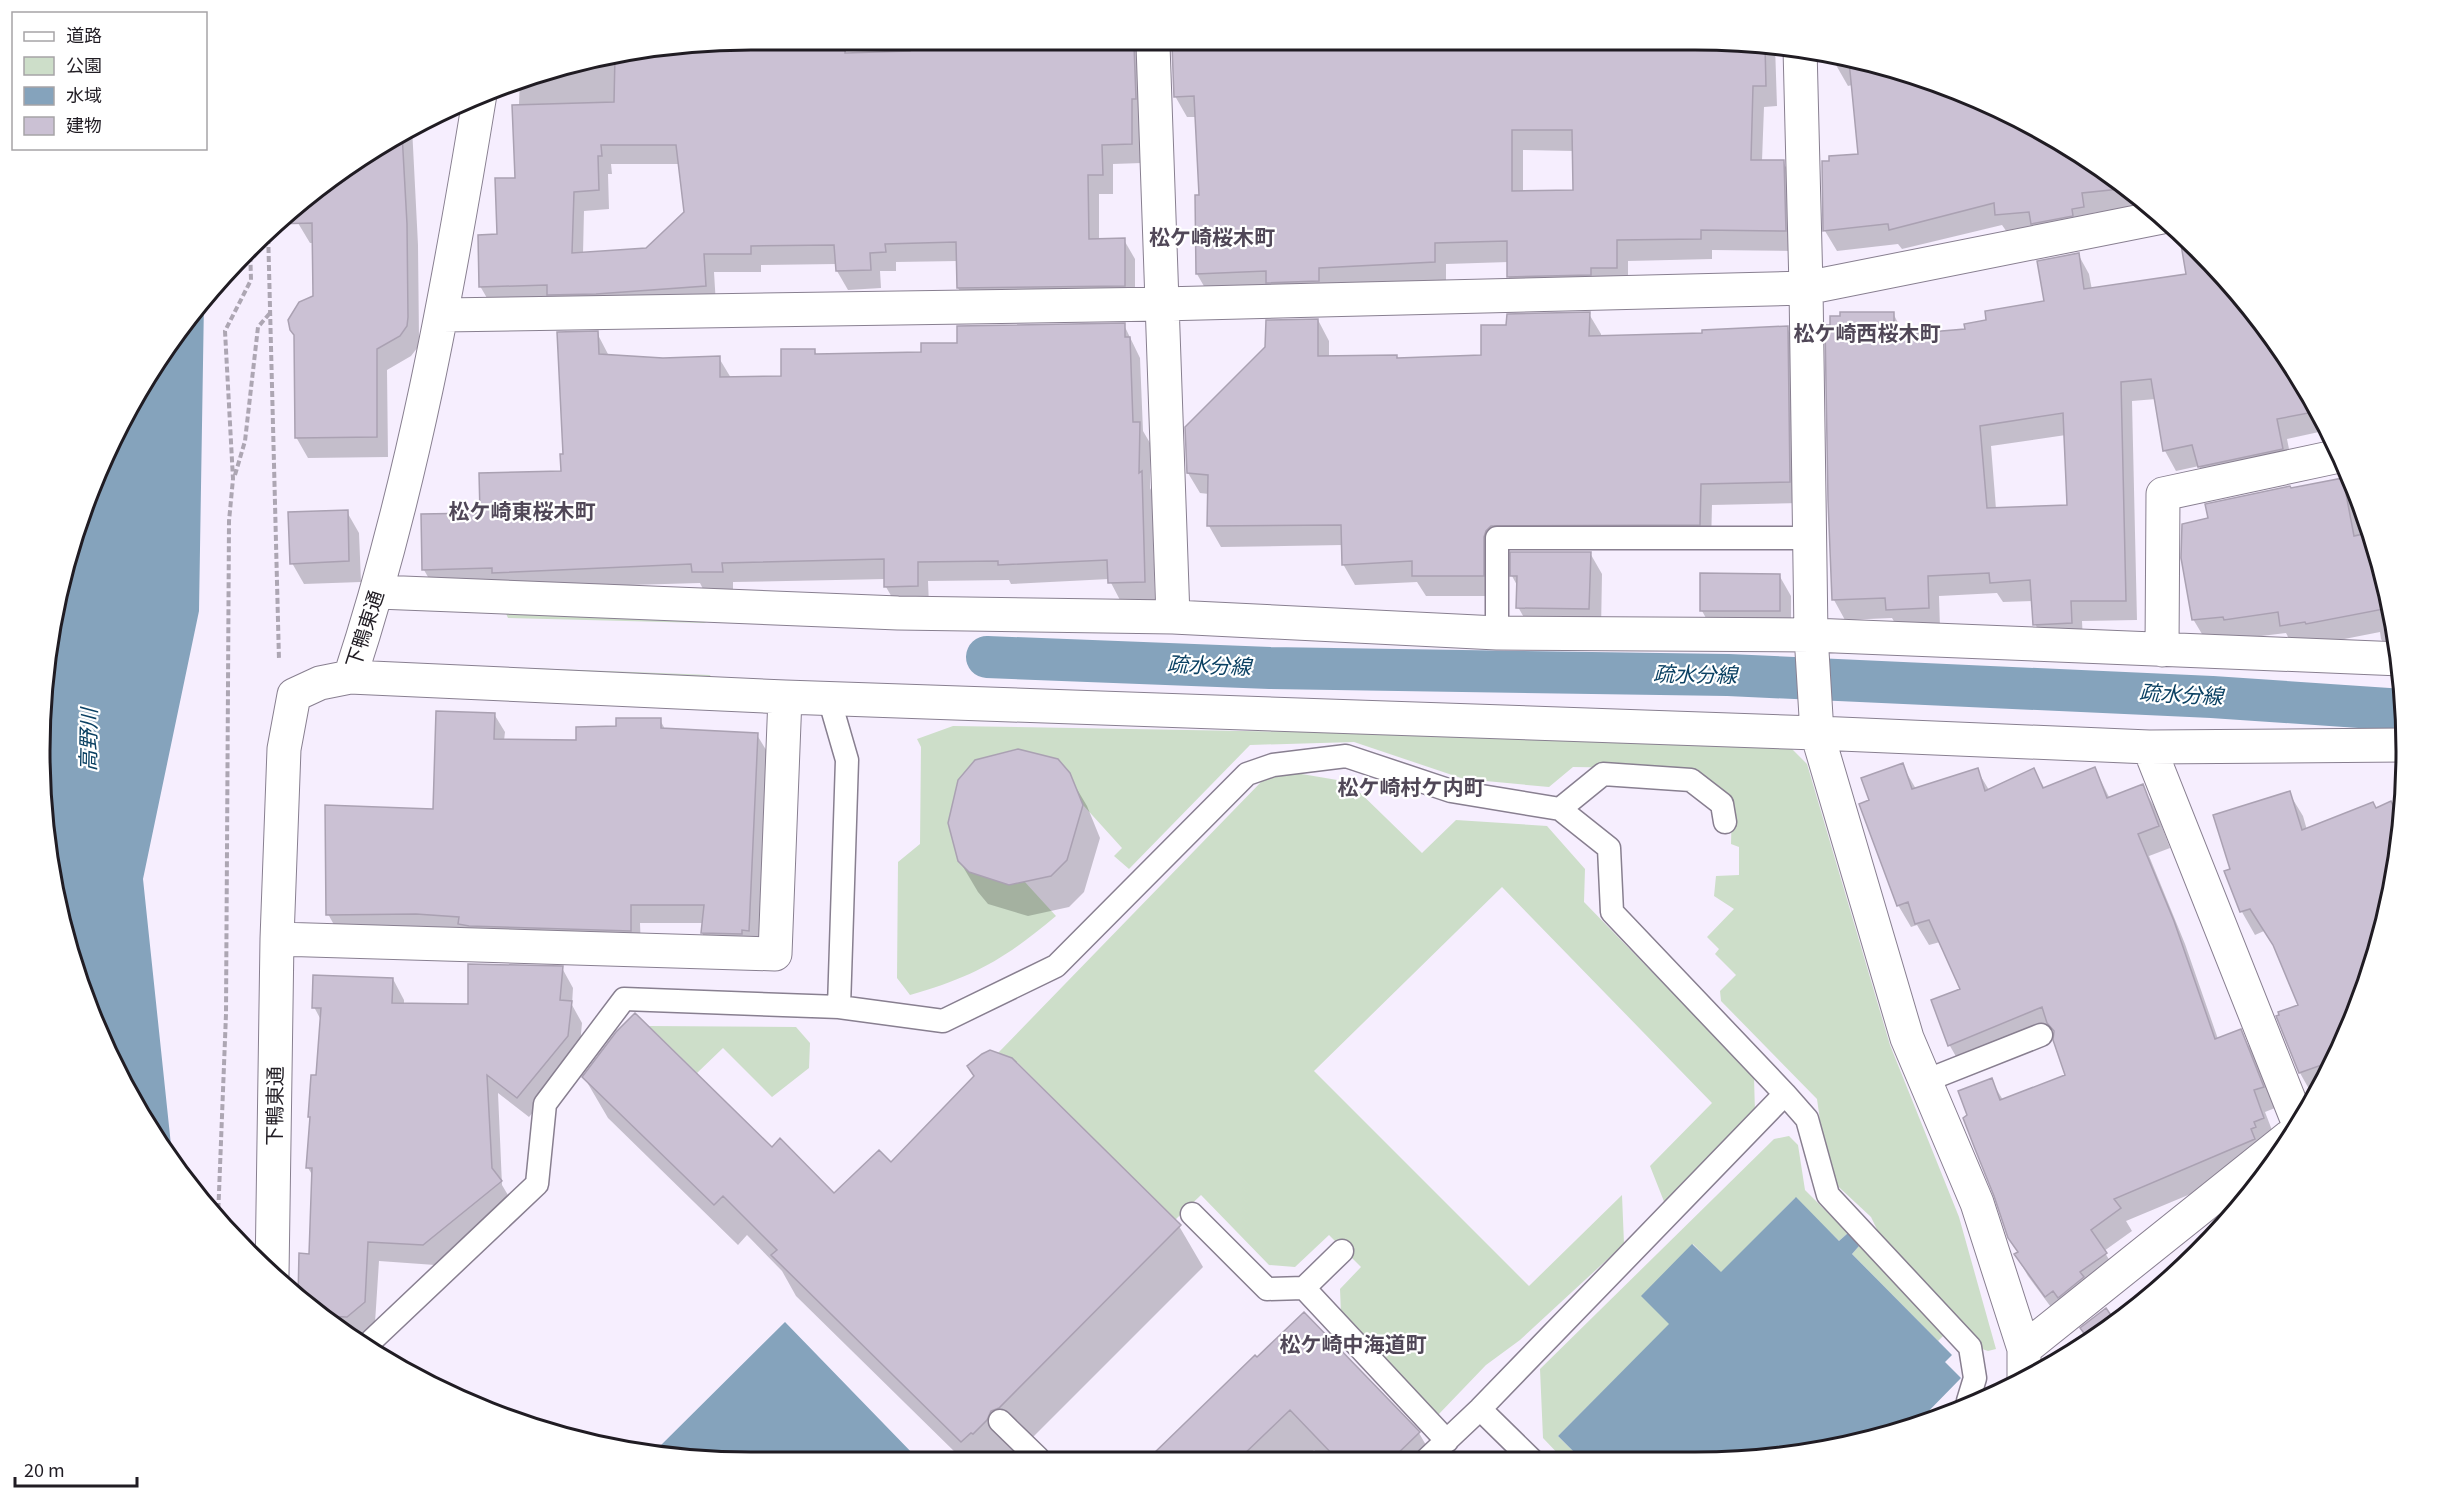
<svg xmlns="http://www.w3.org/2000/svg" width="2446" height="1501" viewBox="0 0 2446 1501" font-family="Georgia,'Noto Sans JP',serif">
  <style>
    .green { fill: #cddec9 }
    .water { fill: #85a3bc }
    .shadow { fill: #0003; fill-rule: evenodd }
    .lines { fill: none; stroke-linecap: round; stroke-linejoin: round }
    .canal { stroke: #85a3bc; stroke-width: 42 }
    .building { fill: #cbc1d4; stroke: #aaa1b2; stroke-width: 1.5; fill-rule: evenodd }
    .lane-casing { stroke: #887f90; stroke-width: 25 }
    .street-casing { stroke: #887f90; stroke-width: 35 }
    .path { stroke: #ada6b3; stroke-width: 4; stroke-dasharray: 6 3; stroke-linecap: butt }
    .lane { stroke: #fff; stroke-width: 22 }
    .street { stroke: #fff; stroke-width: 33 }
    .labels { text-anchor: middle; stroke-width: 4.5; stroke-linejoin: round; paint-order: stroke }
    .street-label { font-size: 20px; fill: #201c23; stroke: #fff }
    .neighbourhood-label { font-size: 21px; font-weight: bold; fill: #504757; stroke: #fff }
    .water-label { font-size: 21px; font-style: italic; fill: #0b4163; stroke: #fff }
    .rim { fill: none; stroke: #201c23; stroke-width: 3 }
  </style>
  <rect width="100%" height="100%" fill="#f6eefe"/>
  <!-- green -->
  <path class="green" d="M 504,609 L 709,621 L 704,623 L 508,618 Z
    M 529,668 L 710,675 L 712,679 L 527,673 Z
    M 953,726 L 1783,740 L 1807,764 L 1890,1045 L 1959,1217 L 1996,1349 L 1988,1351 L 1976,1347 L 1885,1246 L 1871,1217 L 1828,1177 L 1817,1099 L 1721,1001 L 1720,991 L 1736,975 L 1715,954 L 1719,949 L 1707,937 L 1734,909 L 1714,896 L 1716,876 L 1739,875 L 1739,847 L 1731,844 L 1732,803 L 1697,769 L 1573,767 L 1549,787 L 1464,779 L 1354,742 L 1250,745 L 1129,869 L 1114,856 L 1122,848 L 1083,805 L 1070,773 L 1058,759 L 1017,749 L 975,760 L 958,780 L 948,823 L 958,861 L 969,872 L 1009,885 L 1024,881 L 1056,916 C 1006,958 974,977 910,995 L 897,978 L 898,862 L 920,844 L 921,747 L 917,739 Z
    M 1284,771 L 1349,782 L 1422,853 L 1456,820 L 1547,826 L 1585,869 L 1584,902 L 1754,1077 L 1755,1113 L 1665,1204 L 1650,1166 L 1712,1103 L 1502,887 L 1314,1071 L 1529,1286 L 1622,1195 L 1624,1244 L 1520,1340 L 1486,1365 L 1438,1415 L 1341,1314 L 1340,1289 L 1361,1267 L 1329,1235 L 1295,1267 L 1269,1265 L 1201,1195 L 1175,1220 L 1017,1062 L 1003,1073 L 998,1053 L 1262,781 Z
    M 649,1026 L 796,1027 L 810,1043 L 809,1068 L 772,1097 L 723,1048 L 697,1073 Z
    M 1789,1136 L 1798,1145 L 1805,1190 L 1848,1233 L 1839,1241 L 1795,1198 L 1721,1273 L 1693,1244 L 1670,1324 L 1558,1436 L 1582,1460 L 1564,1460 L 1543,1438 L 1540,1369 L 1774,1139 Z
    M 1859,1246 L 1947,1332 L 1938,1341 L 1852,1254 Z"/>
  <!-- water -->
  <path class="water" d="M 204,301 L 199,611 L 143,879 L 173,1164 L 159,1146 L 77,979 L 45,844 L 39,750 L 45,657 L 77,522 L 159,355 Z
    M 1796,1197 L 1839,1241 L 1848,1233 L 1859,1246 L 1852,1254 L 1952,1355 L 1945,1362 L 1961,1378 L 1918,1422 L 1880,1438 L 1742,1460 L 1582,1460 L 1558,1436 L 1669,1324 L 1641,1296 L 1692,1244 L 1721,1272 Z
    M 785,1322 L 916,1457 L 652,1454 Z"/>
  <!-- shadow -->
  <path class="shadow" d="M 657,45 L 670,45 L 670,49 L 844,48 L 847,54 L 911,52 L 952,45 L 1140,45 L 1142,163 L 1113,164 L 1113,194 L 1099,194 L 1099,240 L 1124,240 L 1135,259 L 1135,304 L 969,307 L 958,288 L 958,261 L 896,262 L 896,271 L 880,271 L 881,288 L 848,290 L 837,271 L 837,264 L 761,265 L 761,272 L 714,272 L 716,305 L 491,305 L 480,286 L 516,179 L 520,78 ZM 611,164 L 680,164 L 686,213 L 647,250 L 583,254 L 584,211 L 609,209 L 608,174 L 612,174 Z
    M 1173,45 L 1775,45 L 1777,106 L 1764,107 L 1762,161 L 1783,162 L 1795,183 L 1797,251 L 1712,250 L 1712,259 L 1628,261 L 1628,289 L 1520,297 L 1508,276 L 1509,262 L 1446,264 L 1446,283 L 1209,295 L 1197,274 L 1200,197 L 1197,117 L 1187,117 L 1175,96 ZM 1523,150 L 1574,151 L 1574,192 L 1523,193 Z
    M 1835,58 L 1967,93 L 2128,186 L 2136,193 L 2138,208 L 2093,213 L 2095,227 L 2009,235 L 2002,225 L 1902,249 L 1898,244 L 1837,251 L 1825,231 L 1823,162 L 1859,155 L 1852,85 L 1848,86 L 1836,65 Z
    M 412,127 L 418,245 L 419,338 L 418,347 L 411,356 L 387,370 L 388,457 L 308,458 L 296,437 L 314,297 L 314,243 L 310,243 L 298,223 L 298,203 L 318,186 Z
    M 2199,252 L 2230,281 L 2312,394 L 2328,430 L 2287,439 L 2293,469 L 2211,487 L 2199,466 L 2176,471 L 2165,451 L 2156,399 L 2132,401 L 2137,620 L 2082,621 L 2083,642 L 2047,644 L 2035,624 L 2033,601 L 2003,602 L 1997,593 L 1939,596 L 1940,628 L 1899,630 L 1892,618 L 1845,620 L 1834,600 L 1829,500 L 1893,313 L 1904,335 L 1967,331 L 2045,302 L 2078,254 L 2089,274 L 2092,290 L 2188,276 ZM 2066,435 L 2069,506 L 1996,509 L 1991,446 Z
    M 1589,314 L 1601,334 L 1601,338 L 1704,334 L 1787,328 L 1799,348 L 1801,503 L 1712,505 L 1711,545 L 1503,546 L 1495,596 L 1426,596 L 1417,582 L 1355,585 L 1343,564 L 1343,545 L 1221,547 L 1209,526 L 1209,494 L 1200,493 L 1188,473 L 1318,320 L 1329,341 L 1329,358 L 1396,357 L 1398,360 L 1482,356 L 1508,326 Z
    M 1124,325 L 1140,358 L 1143,431 L 1150,443 L 1150,488 L 1152,492 L 1155,601 L 1121,602 L 1109,579 L 1011,584 L 1009,580 L 928,581 L 929,605 L 897,606 L 886,587 L 886,579 L 733,582 L 733,591 L 704,591 L 700,583 L 630,585 L 630,587 L 435,589 L 424,570 L 482,514 L 562,472 L 597,333 L 609,356 L 663,359 L 719,358 L 731,378 L 782,377 L 814,350 L 817,355 L 922,354 L 958,345 Z
    M 2349,478 L 2369,521 L 2401,657 L 2393,659 L 2381,639 L 2380,632 L 2319,644 L 2293,646 L 2286,633 L 2237,639 L 2205,639 L 2193,619 L 2210,520 L 2291,490 Z
    M 347,512 L 359,533 L 361,582 L 304,584 L 292,563 Z
    M 1590,553 L 1602,574 L 1601,630 L 1530,628 L 1518,607 L 1518,587 L 1512,576 Z
    M 1779,575 L 1791,596 L 1791,632 L 1714,632 L 1702,611 Z
    M 494,714 L 505,732 L 504,741 L 578,741 L 617,728 L 660,720 L 665,729 L 757,735 L 768,753 L 758,948 L 713,951 L 702,933 L 703,923 L 640,923 L 641,949 L 338,932 L 328,914 L 434,811 Z
    M 1902,765 L 1916,789 L 1977,770 L 1989,790 L 2034,770 L 2045,789 L 2095,769 L 2110,799 L 2142,786 L 2155,808 L 2170,848 L 2149,856 L 2185,944 L 2218,1039 L 2240,1031 L 2253,1053 L 2275,1108 L 2265,1112 L 2280,1151 L 2236,1175 L 2126,1221 L 2132,1231 L 2104,1251 L 2118,1275 L 2059,1318 L 2028,1276 L 2016,1255 L 2018,1253 L 2009,1238 L 1969,1116 L 1991,1080 L 2003,1100 L 2066,1076 L 2055,1034 L 2052,1029 L 1962,1067 L 1950,1046 L 1933,1001 L 1962,990 L 1940,942 L 1929,945 L 1917,925 L 1911,927 L 1898,905 L 1871,801 Z
    M 1068,774 L 1087,806 L 1100,838 L 1084,892 L 1069,907 L 1028,916 L 988,904 L 978,892 L 959,860 Z
    M 2289,793 L 2303,816 L 2307,830 L 2391,803 L 2400,819 L 2402,818 L 2383,934 L 2334,1065 L 2313,1096 L 2300,1073 L 2278,1017 L 2299,1005 L 2278,952 L 2264,931 L 2255,935 L 2242,912 L 2226,872 L 2232,870 Z
    M 562,968 L 573,988 L 572,1005 L 582,1023 L 579,1056 L 529,1117 L 498,1093 L 502,1185 L 512,1202 L 435,1265 L 379,1261 L 375,1323 L 359,1336 L 354,1336 L 318,1315 L 300,1300 L 301,1255 L 310,1255 L 313,1176 L 308,1168 L 312,1120 L 309,1116 L 317,1077 L 321,1020 L 314,1007 L 393,979 L 404,1000 L 404,1005 L 470,1005 Z
    M 584,1077 L 772,1149 L 834,1195 L 891,1164 L 1179,1226 L 1203,1267 L 1022,1448 L 1014,1452 L 1011,1457 L 960,1457 L 796,1296 L 782,1271 L 747,1235 L 738,1245 L 608,1118 Z
    M 1255,1357 L 1419,1433 L 1434,1459 L 1323,1459 L 1314,1450 L 1306,1459 L 1151,1458 Z"/>
  <g class="lines">
    <!-- canal -->
    <path class="canal" d="M 987,657 L 1270,668 L 1728,675 L 2212,697 L 2403,710"/>
  </g>
  <!-- building -->
  <path class="building" d="M 910,45 L 1134,45 L 1136,99 L 1132,99 L 1132,144 L 1102,145 L 1103,175 L 1088,175 L 1089,239 L 1125,238 L 1125,286 L 957,288 L 956,242 L 885,244 L 886,252 L 870,253 L 871,270 L 836,271 L 834,245 L 751,246 L 751,254 L 704,254 L 706,286 L 596,294 L 547,295 L 547,285 L 479,287 L 478,235 L 497,234 L 495,178 L 515,178 L 512,105 L 614,102 L 615,55 L 646,48 L 845,46 L 845,53 L 910,51 ZM 601,145 L 676,145 L 684,212 L 646,248 L 572,253 L 574,192 L 599,190 L 598,156 L 602,156 Z
    M 1172,45 L 1765,45 L 1766,86 L 1753,86 L 1751,160 L 1784,160 L 1786,231 L 1701,230 L 1701,239 L 1617,240 L 1617,268 L 1591,268 L 1591,275 L 1507,277 L 1507,241 L 1435,243 L 1435,262 L 1319,268 L 1319,281 L 1266,283 L 1266,271 L 1196,274 L 1195,195 L 1199,195 L 1194,96 L 1174,97 ZM 1512,130 L 1572,130 L 1573,190 L 1512,191 Z
    M 1849,61 L 1967,93 L 2130,188 L 2082,193 L 2084,207 L 2072,209 L 2073,216 L 2031,224 L 2029,212 L 1995,215 L 1994,203 L 1889,230 L 1888,224 L 1886,224 L 1823,231 L 1822,161 L 1829,161 L 1829,156 L 1858,154 Z
    M 402,133 L 407,224 L 408,317 L 407,326 L 400,336 L 377,349 L 377,437 L 295,438 L 294,335 L 290,330 L 288,320 L 299,302 L 313,296 L 312,223 L 274,224 L 318,186 Z
    M 2179,233 L 2230,281 L 2312,394 L 2319,411 L 2277,419 L 2283,449 L 2198,467 L 2192,445 L 2163,451 L 2151,379 L 2121,382 L 2126,601 L 2071,601 L 2072,623 L 2033,625 L 2030,580 L 1990,583 L 1989,573 L 1928,576 L 1929,608 L 1886,610 L 1885,598 L 1832,600 L 1828,500 L 1825,325 L 1830,325 L 1830,316 L 1840,316 L 1840,312 L 1894,312 L 1894,335 L 1965,329 L 1964,324 L 1986,320 L 1985,311 L 2044,301 L 2037,261 L 2079,253 L 2084,289 L 2186,274 ZM 2063,413 L 2067,505 L 1987,508 L 1980,426 Z
    M 1590,312 L 1589,336 L 1702,333 L 1702,330 L 1788,326 L 1790,482 L 1701,484 L 1700,525 L 1491,526 L 1486,531 L 1484,537 L 1484,576 L 1412,576 L 1412,561 L 1342,565 L 1341,525 L 1207,526 L 1208,475 L 1187,473 L 1185,427 L 1265,347 L 1266,320 L 1318,319 L 1318,356 L 1397,355 L 1397,358 L 1481,355 L 1481,325 L 1506,325 L 1507,314 Z
    M 1125,323 L 1125,337 L 1130,337 L 1133,422 L 1140,422 L 1139,473 L 1142,471 L 1145,582 L 1108,583 L 1107,560 L 998,565 L 998,561 L 918,562 L 918,586 L 884,587 L 884,559 L 722,563 L 723,572 L 692,572 L 691,564 L 492,573 L 492,568 L 422,570 L 421,514 L 480,513 L 479,473 L 561,471 L 560,454 L 563,454 L 557,332 L 598,331 L 599,354 L 663,358 L 720,356 L 720,377 L 781,376 L 781,349 L 815,349 L 815,354 L 921,352 L 921,343 L 957,343 L 957,326 Z
    M 2343,478 L 2354,536 L 2372,532 L 2389,608 L 2306,624 L 2305,622 L 2280,626 L 2278,612 L 2224,620 L 2223,617 L 2192,620 L 2181,558 L 2182,524 L 2208,518 L 2205,504 L 2290,486 L 2291,488 Z
    M 348,510 L 349,561 L 290,564 L 288,512 Z
    M 1510,552 L 1591,552 L 1589,609 L 1516,608 L 1517,576 L 1510,576 Z
    M 1700,573 L 1780,574 L 1780,611 L 1700,611 Z
    M 436,711 L 495,713 L 494,739 L 576,740 L 576,727 L 616,726 L 616,718 L 661,718 L 661,728 L 758,733 L 749,931 L 742,930 L 742,934 L 701,933 L 704,905 L 631,905 L 631,931 L 469,926 L 458,924 L 459,917 L 416,914 L 326,915 L 325,805 L 433,809 Z
    M 1018,749 L 1058,759 L 1070,773 L 1083,805 L 1067,860 L 1051,876 L 1009,885 L 969,872 L 958,861 L 948,823 L 958,780 L 975,760 Z
    M 1903,763 L 1912,789 L 1978,768 L 1985,791 L 2034,768 L 2043,788 L 2095,767 L 2107,798 L 2143,784 L 2159,826 L 2138,834 L 2174,921 L 2215,1039 L 2241,1029 L 2264,1087 L 2254,1090 L 2264,1118 L 2254,1122 L 2256,1127 L 2251,1129 L 2255,1139 L 2114,1199 L 2121,1208 L 2091,1230 L 2107,1253 L 2080,1272 L 2084,1277 L 2058,1298 L 2053,1291 L 2045,1297 L 2014,1254 L 2018,1252 L 2008,1238 L 1994,1196 L 1975,1149 L 1963,1118 L 1967,1115 L 1958,1091 L 1992,1078 L 2000,1100 L 2065,1075 L 2053,1040 L 2054,1031 L 2047,1023 L 2042,1007 L 1948,1046 L 1931,1000 L 1960,989 L 1929,920 L 1915,924 L 1908,902 L 1897,906 L 1859,804 L 1869,800 L 1861,778 Z
    M 2290,791 L 2302,830 L 2373,802 L 2376,808 L 2391,801 L 2401,824 L 2383,934 L 2336,1060 L 2299,1073 L 2276,1016 L 2279,1015 L 2278,1012 L 2298,1005 L 2273,945 L 2250,909 L 2240,912 L 2224,871 L 2230,869 L 2213,815 Z
    M 468,964 L 563,966 L 560,1000 L 572,1001 L 568,1036 L 517,1098 L 487,1075 L 492,1168 L 502,1181 L 423,1245 L 368,1242 L 365,1302 L 347,1317 L 320,1316 L 298,1298 L 299,1253 L 309,1254 L 312,1168 L 306,1168 L 310,1117 L 308,1117 L 311,1075 L 316,1075 L 321,1008 L 312,1008 L 313,975 L 393,978 L 392,1003 L 468,1004 Z
    M 635,1013 L 772,1147 L 780,1138 L 834,1193 L 879,1150 L 891,1162 L 974,1076 L 967,1066 L 982,1054 L 990,1050 L 1012,1058 L 1181,1225 L 999,1408 L 991,1411 L 987,1420 L 973,1434 L 971,1433 L 961,1442 L 771,1255 L 777,1250 L 723,1196 L 714,1205 L 582,1077 L 616,1032 Z
    M 2106,1308 L 2115,1321 L 2089,1340 L 2080,1328 Z
    M 1304,1312 L 1420,1432 L 1392,1459 L 1337,1459 L 1290,1410 L 1240,1458 L 1149,1458 L 1255,1355 L 1257,1357 Z"/>
  <g class="lines">
    <!-- lane casing -->
    <g class="lane-casing">
      <path id="lane" d="M 1497,633 L 1497,538 L 1810,538
        M 829,698 L 847,760 L 839,1007 L 943,1021 L 1056,966 L 1247,774 L 1273,765 L 1346,756 L 1451,791 L 1560,809 L 1609,848 L 1612,912 L 1785,1094 L 1480,1409 L 1427,1459
        M 1560,809 L 1603,774 L 1691,780 L 1722,804 L 1725,822
        M 1925,1081 L 2041,1035
        M 1785,1094 L 1807,1119 L 1828,1195 L 1970,1347 L 1975,1378 L 1968,1401
        M 1192,1214 L 1267,1289 L 1304,1288 L 1447,1441
        M 1304,1288 L 1342,1251
        M 368,1344 L 537,1184 L 545,1104 L 624,999 L 839,1007
        M 1480,1409 L 1532,1460
        M 1000,1421 L 1038,1458"/>
    </g>
    <!-- street casing -->
    <g class="street-casing">
      <path id="street" d="M 1153,45 L 1173,617
        M 1800,48 L 1806,288 L 1811,635 L 1817,733 L 1907,1038 L 1977,1203 L 2024,1349
        M 443,315 L 1162,304 L 1806,288 L 2162,217
        M 378,592 L 898,613 L 1173,617 L 1497,633 L 1811,635 L 2401,659
        M 2162,650 L 2163,494 L 2339,456
        M 350,677 L 785,697 L 1817,733 L 2149,747 L 2404,745
        M 2149,747 L 2298,1122
        M 277,939 L 775,954 L 785,697
        M 272,1275 L 277,939 L 284,749 L 294,695 L 320,683 L 350,677 C 412,488 448,290 480,94
        M 2024,1378 L 2024,1349 L 2289,1137"/>
    </g>
    <!-- path -->
    <path class="path" d="M 268,229 L 279,660
      M 235,475 L 245,441 L 258,327 L 270,313
      M 218,1218 L 226,1014 L 229,521 L 233,479 L 225,331 L 251,280 L 250,245"/>
    <!-- lane -->
    <use href="#lane" class="lane"/>
    <!-- street -->
    <use href="#street" class="street"/>
  </g>
  <g class="labels">
    <!-- street labels -->
    <g class="street-label">
      <text transform="translate(365 629) rotate(-72)" y="7">下鴨東通</text>
      <text transform="translate(275 1106) rotate(-89)" y="7">下鴨東通</text>
    </g>
    <!-- neighbourhood labels -->
    <g class="neighbourhood-label">
      <text x="1212" y="245">松ケ崎桜木町</text>
      <text x="1867" y="341">松ケ崎西桜木町</text>
      <text x="522" y="519">松ケ崎東桜木町</text>
      <text x="1411" y="795">松ケ崎村ケ内町</text>
      <text x="1353" y="1352">松ケ崎中海道町</text>
    </g>
    <!-- water labels -->
    <g class="water-label">
      <text transform="translate(1209 666) rotate(2)" y="7">疏水分線</text>
      <text transform="translate(1695 675) rotate(1)" y="7">疏水分線</text>
      <text transform="translate(2181 695) rotate(3)" y="7">疏水分線</text>
      <text transform="translate(89 740) rotate(-89)" y="7">高野川</text>
    </g>
  </g>
  <!-- crop -->
  <path d="M0 0H2446V1501H0ZM751 50H1695A701 701 0 0 1 2396 751V751A701 701 0 0 1 1695 1452H751A701 701 0 0 1 50 751V751A701 701 0 0 1 751 50Z" fill="#fff" fill-rule="evenodd"/>
  <path class="rim" d="M751 50H1695A701 701 0 0 1 2396 751V751A701 701 0 0 1 1695 1452H751A701 701 0 0 1 50 751V751A701 701 0 0 1 751 50Z"/>
  <!-- legend -->
  <rect x="12" y="12" width="195" height="138" fill="#ffffff" stroke="#a6a4a7" stroke-width="1.5"/>
  <rect x="24" y="32" width="30" height="9" fill="#ffffff" stroke="#a6a4a7" stroke-width="1.5"/>
  <text x="66" y="42" font-size="18" fill="#201c23">道路</text>
  <rect x="24" y="57" width="30" height="18" fill="#cddec9" stroke="#a6a4a7" stroke-width="1.5"/>
  <text x="66" y="72" font-size="18" fill="#201c23">公園</text>
  <rect x="24" y="87" width="30" height="18" fill="#85a3bc" stroke="#a6a4a7" stroke-width="1.5"/>
  <text x="66" y="102" font-size="18" fill="#201c23">水域</text>
  <rect x="24" y="117" width="30" height="18" fill="#cbc1d4" stroke="#a6a4a7" stroke-width="1.5"/>
  <text x="66" y="132" font-size="18" fill="#201c23">建物</text>
  <!-- scale -->
  <path d="M15 1477v9h122v-9" fill="none" stroke="#201c23" stroke-width="3"/>
  <text x="24" y="1477" font-size="18" fill="#201c23" stroke="#ffffff" stroke-width="4.5" paint-order="stroke">20 m</text>
</svg>
